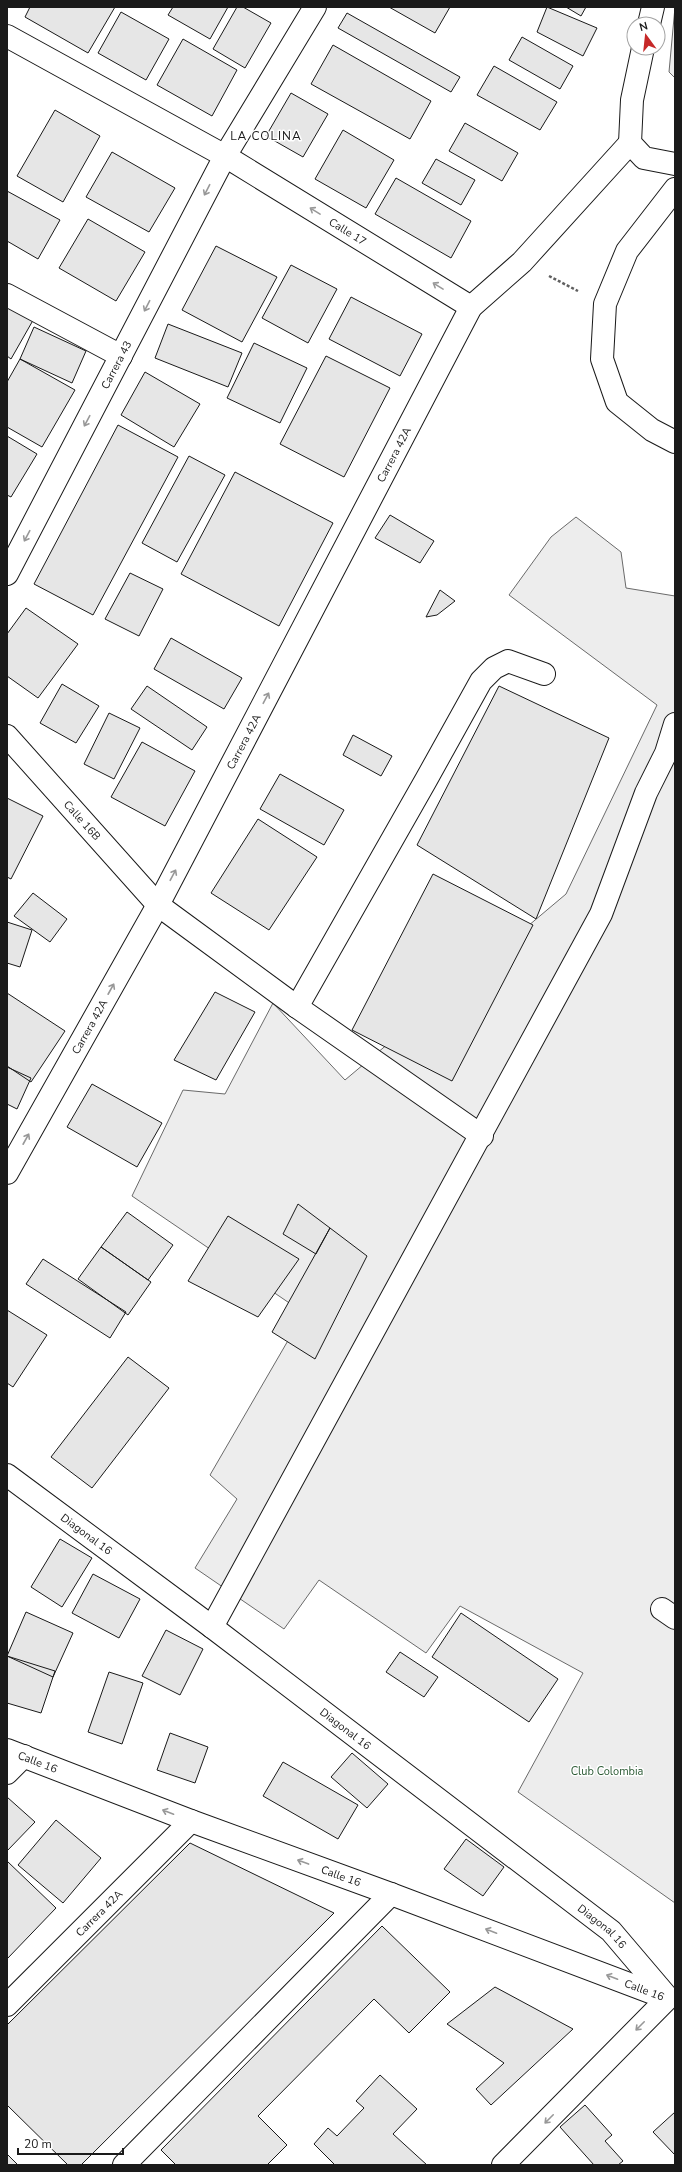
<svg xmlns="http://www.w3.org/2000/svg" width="682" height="2172" viewBox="0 0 682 2172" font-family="'Nunito Sans',sans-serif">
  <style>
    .built { fill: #ededed; stroke: #6a6a6a }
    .building { fill: #e6e6e6; stroke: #1a1a1a }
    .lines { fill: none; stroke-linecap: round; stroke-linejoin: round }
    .minor-casing { stroke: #1a1a1a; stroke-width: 24 }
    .path { stroke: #5f5f5f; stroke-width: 2.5; stroke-dasharray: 3 2; stroke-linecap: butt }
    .minor { stroke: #fff; stroke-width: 22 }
    .oneway { stroke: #989898 }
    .labels { text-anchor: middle; stroke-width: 3; stroke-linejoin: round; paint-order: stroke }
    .street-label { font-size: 11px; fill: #1a1a1a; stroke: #fff }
    .park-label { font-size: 11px; fill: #2b5a34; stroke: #fff }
    .neighbourhood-label { font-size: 12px; letter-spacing: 1px; fill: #1a1a1a; stroke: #fff }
  </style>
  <rect width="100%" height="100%" fill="#fff"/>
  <!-- built -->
  <path class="built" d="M 675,7 L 675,78 L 669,72 Z
    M 576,517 L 621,552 L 626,588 L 675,596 L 675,1903 L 518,1792 L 583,1673 L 460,1606 L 426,1653 L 319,1580 L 284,1629 L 195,1568 L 237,1499 L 210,1475 L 304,1313 L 132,1196 L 183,1090 L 225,1094 L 273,1003 L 345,1080 L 566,894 L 657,705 L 509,595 L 551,537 Z"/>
  <!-- building -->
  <path class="building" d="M 30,7 L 115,7 L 88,53 L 25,17 Z
    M 173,7 L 228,7 L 210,39 L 168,15 Z
    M 237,7 L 243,7 L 271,23 L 245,68 L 213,49 Z
    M 389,7 L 450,7 L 435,33 Z
    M 547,7 L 597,28 L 583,56 L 537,32 Z
    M 566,7 L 586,7 L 581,16 Z
    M 121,12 L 169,39 L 146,80 L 98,53 Z
    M 347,13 L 460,77 L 451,92 L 338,28 Z
    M 522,37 L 573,66 L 560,89 L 509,60 Z
    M 183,39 L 237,70 L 212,116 L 157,85 Z
    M 333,45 L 431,101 L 410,139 L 311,84 Z
    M 494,66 L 557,102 L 540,130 L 477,95 Z
    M 291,93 L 328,114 L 303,157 L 266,136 Z
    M 55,110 L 100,136 L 63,202 L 17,176 Z
    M 465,123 L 518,153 L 502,181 L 449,151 Z
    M 343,130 L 394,160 L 366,208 L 315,179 Z
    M 112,152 L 175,188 L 149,232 L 86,197 Z
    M 436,159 L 475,180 L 461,205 L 422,183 Z
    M 396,178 L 471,221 L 451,258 L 375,214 Z
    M 7,191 L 60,220 L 38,259 L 7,241 Z
    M 88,219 L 145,252 L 116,301 L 59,268 Z
    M 216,246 L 277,277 L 242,342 L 182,310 Z
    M 291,265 L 337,289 L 308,343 L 262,318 Z
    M 351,297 L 422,334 L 400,376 L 329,339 Z
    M 7,298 L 36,315 L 11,359 L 7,356 Z
    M 168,324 L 242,353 L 228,387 L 155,358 Z
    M 34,327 L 86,351 L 72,383 L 20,359 Z
    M 254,343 L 307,368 L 280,423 L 227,398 Z
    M 326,356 L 390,388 L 344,477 L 280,444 Z
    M 20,359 L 75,390 L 42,447 L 7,427 L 7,382 Z
    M 145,372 L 200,404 L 174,447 L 121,415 Z
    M 118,425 L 178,457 L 93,615 L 34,584 Z
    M 7,436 L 37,454 L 11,497 L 7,495 Z
    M 189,456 L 225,475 L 177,562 L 142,543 Z
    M 235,472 L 333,523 L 279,626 L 181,574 Z
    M 390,515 L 434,541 L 420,563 L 375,538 Z
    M 130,573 L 163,589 L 139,636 L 105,619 Z
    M 440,590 L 455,601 L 437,615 L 426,617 Z
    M 26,608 L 78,644 L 38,698 L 7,676 L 7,634 Z
    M 171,638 L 242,678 L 224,709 L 154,669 Z
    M 62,684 L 99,706 L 76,743 L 40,723 Z
    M 147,686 L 207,727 L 192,750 L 131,709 Z
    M 499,686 L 609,738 L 536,919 L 417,845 Z
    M 109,713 L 140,728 L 114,779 L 84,764 Z
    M 353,735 L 392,756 L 381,776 L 343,755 Z
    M 142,742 L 195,771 L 165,826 L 111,797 Z
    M 280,774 L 344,810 L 324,845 L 260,809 Z
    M 7,798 L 43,816 L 11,879 L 7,877 Z
    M 258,819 L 317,857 L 269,930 L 211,893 Z
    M 433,874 L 533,925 L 452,1081 L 352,1030 Z
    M 33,893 L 67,919 L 50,942 L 14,916 Z
    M 7,922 L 32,930 L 20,967 L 7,963 Z
    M 215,992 L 255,1012 L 216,1080 L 174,1060 Z
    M 7,993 L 65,1031 L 31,1082 L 7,1066 Z
    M 7,1067 L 31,1078 L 17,1109 L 7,1104 Z
    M 92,1084 L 162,1123 L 137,1167 L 67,1127 Z
    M 298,1204 L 330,1228 L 316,1254 L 283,1234 Z
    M 127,1212 L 173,1245 L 148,1280 L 101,1247 Z
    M 228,1216 L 299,1259 L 258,1317 L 188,1281 Z
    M 330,1228 L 367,1256 L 315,1359 L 272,1332 Z
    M 101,1247 L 151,1282 L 128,1315 L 78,1279 Z
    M 43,1259 L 126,1312 L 110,1338 L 26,1284 Z
    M 7,1310 L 47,1335 L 13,1387 L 7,1383 Z
    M 128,1357 L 169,1388 L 92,1488 L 51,1457 Z
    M 60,1539 L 92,1558 L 62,1607 L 31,1587 Z
    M 93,1574 L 140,1599 L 119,1638 L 72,1613 Z
    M 26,1612 L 73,1633 L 53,1677 L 7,1656 Z
    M 461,1613 L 558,1679 L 529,1722 L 432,1657 Z
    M 166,1630 L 203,1649 L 180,1695 L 142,1676 Z
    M 400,1652 L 438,1677 L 424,1697 L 386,1672 Z
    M 7,1656 L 55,1671 L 41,1713 L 7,1703 Z
    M 109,1672 L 143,1683 L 122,1744 L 88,1732 Z
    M 170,1733 L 208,1747 L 195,1783 L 157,1770 Z
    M 352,1753 L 388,1784 L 367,1808 L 331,1777 Z
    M 283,1762 L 358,1805 L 338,1839 L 263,1796 Z
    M 7,1797 L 35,1822 L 7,1851 Z
    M 56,1820 L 101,1858 L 63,1903 L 18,1865 Z
    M 466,1839 L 504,1867 L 483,1896 L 444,1869 Z
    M 190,1843 L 334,1913 L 81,2165 L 68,2165 L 7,2105 L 7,2025 Z
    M 7,1861 L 56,1908 L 7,1959 Z
    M 382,1926 L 450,1992 L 409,2033 L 374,1999 L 258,2116 L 287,2145 L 267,2165 L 176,2165 L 161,2150 Z
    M 495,1987 L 573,2029 L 491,2105 L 476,2089 L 504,2063 L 447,2024 Z
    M 380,2075 L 417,2109 L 393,2134 L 427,2165 L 335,2165 L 314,2144 L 328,2128 L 337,2136 L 364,2108 L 356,2101 Z
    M 585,2105 L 612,2135 L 605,2141 L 623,2161 L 618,2165 L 594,2165 L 560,2127 Z
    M 675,2112 L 675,2155 L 653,2132 Z
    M 7,2154 L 18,2165 L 7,2165 Z"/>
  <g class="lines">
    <!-- minor casing -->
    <g class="minor-casing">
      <g id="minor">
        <path d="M 649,24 L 653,7"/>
        <path id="s1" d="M 7,36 L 225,156 L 471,307"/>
        <path d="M 643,48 L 632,100 L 630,143 L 644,158 L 675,164"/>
        <path d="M 675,189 L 627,251 L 605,304 L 602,359 L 617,402 L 652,430 L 675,442"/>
        <path d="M 7,295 L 121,356"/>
        <path id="s2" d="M 7,574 L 225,156 L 315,7"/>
        <path id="s3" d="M 7,736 L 158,905 L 297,1007 L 482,1136"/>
        <path d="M 297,1007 L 426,780 L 481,681 L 494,668 L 508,661 L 544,674"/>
        <path id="s4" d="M 7,1173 L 158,905 L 471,307 L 522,262 L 630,143"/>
        <path id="s5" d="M 7,1475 L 212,1627 L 611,1931 L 668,1998 L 503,2165"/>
        <path d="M 662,1609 L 675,1618"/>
        <path d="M 212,1627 L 601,914 L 646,793 L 666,753 L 675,724"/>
        <path id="s6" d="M 7,1750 L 191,1821 L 391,1894 L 666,1998"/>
        <path d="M 7,1773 L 24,1756"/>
        <path id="s7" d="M 7,2005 L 191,1821"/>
        <path d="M 124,2165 L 391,1894"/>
      </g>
    </g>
    <!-- path -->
    <path class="path" d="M 549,276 L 578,291"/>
    <!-- minor -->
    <use href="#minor" class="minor"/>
  </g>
  <!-- one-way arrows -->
  <defs><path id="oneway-shaft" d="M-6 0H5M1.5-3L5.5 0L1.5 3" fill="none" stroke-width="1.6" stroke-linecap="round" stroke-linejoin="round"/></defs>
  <g class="oneway">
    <use href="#oneway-shaft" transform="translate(207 190) rotate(117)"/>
    <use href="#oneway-shaft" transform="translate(315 211) rotate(-148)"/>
    <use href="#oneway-shaft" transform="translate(438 286) rotate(-148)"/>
    <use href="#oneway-shaft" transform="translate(147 306) rotate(117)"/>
    <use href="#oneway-shaft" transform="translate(87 421) rotate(118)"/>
    <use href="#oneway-shaft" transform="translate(27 536) rotate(118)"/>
    <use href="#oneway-shaft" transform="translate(266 698) rotate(-62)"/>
    <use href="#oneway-shaft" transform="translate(173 875) rotate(-62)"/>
    <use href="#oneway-shaft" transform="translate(111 989) rotate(-61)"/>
    <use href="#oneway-shaft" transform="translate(26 1139) rotate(-61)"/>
    <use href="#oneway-shaft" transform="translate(168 1812) rotate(-159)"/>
    <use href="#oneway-shaft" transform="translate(303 1862) rotate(-160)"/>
    <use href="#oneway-shaft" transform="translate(491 1931) rotate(-159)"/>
    <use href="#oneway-shaft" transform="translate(612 1977) rotate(-159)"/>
    <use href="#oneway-shaft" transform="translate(640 2026) rotate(135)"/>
    <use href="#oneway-shaft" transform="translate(549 2119) rotate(135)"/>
  </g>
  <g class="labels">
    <!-- street labels -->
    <g class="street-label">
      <text dy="4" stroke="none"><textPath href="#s1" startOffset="393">Calle 17</textPath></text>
      <text dy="4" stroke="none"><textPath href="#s2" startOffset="236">Carrera 43</textPath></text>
      <text dy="4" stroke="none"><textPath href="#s4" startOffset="816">Carrera 42A</textPath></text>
      <text dy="4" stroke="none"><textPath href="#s4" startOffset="492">Carrera 42A</textPath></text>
      <text dy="4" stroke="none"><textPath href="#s3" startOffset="113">Calle 16B</textPath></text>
      <text dy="4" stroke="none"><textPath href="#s4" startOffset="168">Carrera 42A</textPath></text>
      <text dy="4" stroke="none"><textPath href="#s5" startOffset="99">Diagonal 16</textPath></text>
      <text dy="4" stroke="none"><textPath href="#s5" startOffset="423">Diagonal 16</textPath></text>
      <text dy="4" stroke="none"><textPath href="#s6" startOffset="33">Calle 16</textPath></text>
      <text dy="4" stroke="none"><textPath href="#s6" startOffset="357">Calle 16</textPath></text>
      <text dy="4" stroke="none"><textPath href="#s7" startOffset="130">Carrera 42A</textPath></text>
      <text dy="4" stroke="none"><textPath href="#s5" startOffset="747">Diagonal 16</textPath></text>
      <text dy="4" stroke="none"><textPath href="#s6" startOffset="681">Calle 16</textPath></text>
    </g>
    <!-- park labels -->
    <g class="park-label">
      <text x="607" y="1775">Club Colombia</text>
    </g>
    <!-- neighbourhood labels -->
    <g class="neighbourhood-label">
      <text x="266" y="140">LA COLINA</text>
    </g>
  </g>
  <!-- border -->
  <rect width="682" height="2172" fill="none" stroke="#1a1a1a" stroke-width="16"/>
  <!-- north arrow -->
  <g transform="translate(646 36) rotate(345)"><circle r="19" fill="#ffffff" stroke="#a3a3a3"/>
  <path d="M0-3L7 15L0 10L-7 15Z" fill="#c62828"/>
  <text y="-6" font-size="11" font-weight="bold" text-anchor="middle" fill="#1a1a1a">N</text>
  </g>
  <!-- scale -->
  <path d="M18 2148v6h105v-6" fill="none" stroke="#1a1a1a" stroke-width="2"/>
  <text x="24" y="2148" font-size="12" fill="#1a1a1a" stroke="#ffffff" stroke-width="3" paint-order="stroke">20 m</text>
</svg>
